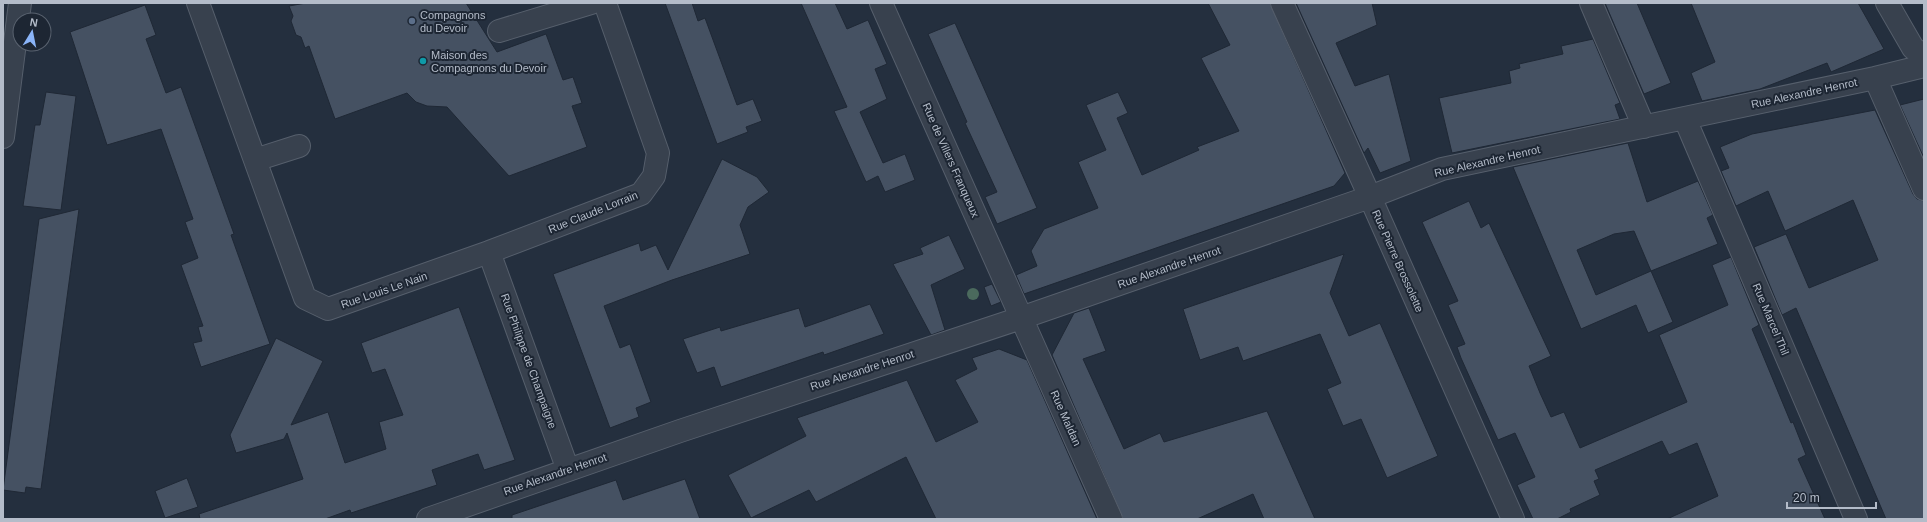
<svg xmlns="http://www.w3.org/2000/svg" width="1927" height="522" viewBox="0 0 1927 522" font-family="Arial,sans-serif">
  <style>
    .building { fill: #455162; stroke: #1f2835; fill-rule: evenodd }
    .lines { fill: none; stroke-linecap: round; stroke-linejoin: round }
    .minor-casing { stroke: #565f6c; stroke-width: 24 }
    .minor { stroke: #38414e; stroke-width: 22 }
    .tree { fill: #4b6a5d }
    .service-dot { fill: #5c6f8a; stroke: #1d2633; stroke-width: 1.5 }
    .culture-dot { fill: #0f9aa8; stroke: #1d2633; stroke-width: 1.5 }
    .labels { text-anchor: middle; stroke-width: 4; stroke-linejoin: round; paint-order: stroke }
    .poi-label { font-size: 11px; fill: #b4bcc9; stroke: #1d2633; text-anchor: start }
    .street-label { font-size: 11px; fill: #b4bcc9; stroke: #1d2633 }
  </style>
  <rect width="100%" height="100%" fill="#242f3e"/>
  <!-- building -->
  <path class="building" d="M 306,3 L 466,3 L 497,52 L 546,34 L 563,80 L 573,77 L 582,103 L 572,106 L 587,147 L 509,176 L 447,107 L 427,106 L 416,102 L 407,93 L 335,119 L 309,46 L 305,48 L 301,37 L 296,35 L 291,21 L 293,16 L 289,6 Z
    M 665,3 L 692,3 L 698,21 L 705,18 L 737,105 L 753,99 L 762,121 L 746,127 L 748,132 L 717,144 Z
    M 801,3 L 835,3 L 847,29 L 868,20 L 887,64 L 875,69 L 887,99 L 860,112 L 883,163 L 905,154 L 915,180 L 885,192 L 878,176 L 866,182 L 834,111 L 847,107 Z
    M 1208,3 L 1270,3 L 1345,173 L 1334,186 L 1024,294 L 1016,275 L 1037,266 L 1031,251 L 1044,229 L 1098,208 L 1078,162 L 1106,150 L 1086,105 L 1118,92 L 1128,113 L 1117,118 L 1142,175 L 1199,150 L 1197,147 L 1239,131 L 1201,58 L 1230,45 Z
    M 1296,3 L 1372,3 L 1377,25 L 1336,43 L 1355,86 L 1389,74 L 1411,161 L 1380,173 L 1368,148 L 1364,153 Z
    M 1605,3 L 1637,3 L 1671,83 L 1644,94 Z
    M 1691,3 L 1858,3 L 1884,49 L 1831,72 L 1827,63 L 1760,89 L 1702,101 L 1691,73 L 1715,62 Z
    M 145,5 L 156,35 L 146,39 L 166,93 L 181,87 L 234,234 L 231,235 L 270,344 L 201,367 L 193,343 L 202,341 L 198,327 L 203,326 L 181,265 L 198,258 L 185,222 L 193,219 L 161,129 L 107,145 L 70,32 Z
    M 955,23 L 1037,208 L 997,224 L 985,197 L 997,192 L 965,123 L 967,122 L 928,34 Z
    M 1593,39 L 1620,103 L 1615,105 L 1620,119 L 1452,153 L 1439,98 L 1511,83 L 1509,71 L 1520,68 L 1519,64 L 1563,54 L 1561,46 Z
    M 46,92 L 76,96 L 61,210 L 23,206 L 35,125 L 40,125 Z
    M 1924,99 L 1924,158 L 1900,105 Z
    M 1875,110 L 1913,194 L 1917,199 L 1924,201 L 1924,519 L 1886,519 L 1796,308 L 1782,315 L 1754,247 L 1786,234 L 1809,288 L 1878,260 L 1853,200 L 1785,231 L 1768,191 L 1736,206 L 1721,171 L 1729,168 L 1720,147 L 1752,134 Z
    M 1628,143 L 1647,202 L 1698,181 L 1713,215 L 1707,218 L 1718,244 L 1651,271 L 1673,322 L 1648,333 L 1636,305 L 1581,329 L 1513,167 ZM 1634,231 L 1651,271 L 1596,295 L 1577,250 L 1614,234 Z
    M 722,159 L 757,177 L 769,192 L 748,207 L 740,225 L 750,254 L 672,280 L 604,306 L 620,348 L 630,344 L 651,402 L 636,408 L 639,417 L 610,428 L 553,274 L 639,243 L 641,251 L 656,245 L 668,270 Z
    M 1469,201 L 1481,228 L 1489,223 L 1551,356 L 1529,366 L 1540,393 L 1551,417 L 1564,412 L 1580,448 L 1687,402 L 1659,335 L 1728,305 L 1712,265 L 1731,257 L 1759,325 L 1752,329 L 1791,423 L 1793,422 L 1806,455 L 1798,459 L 1825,519 L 1667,519 L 1718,496 L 1697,443 L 1669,455 L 1662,441 L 1595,470 L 1599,479 L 1594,481 L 1600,495 L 1570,509 L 1571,512 L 1557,519 L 1533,519 L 1517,485 L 1535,477 L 1515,433 L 1498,440 L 1461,358 L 1457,347 L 1465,344 L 1448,305 L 1458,301 L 1422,222 Z
    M 79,209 L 41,489 L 26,487 L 25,493 L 3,490 L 39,219 Z
    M 949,235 L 965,269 L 931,285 L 945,330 L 931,335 L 893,264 L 923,254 L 920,248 Z
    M 1344,254 L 1330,293 L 1349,336 L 1380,323 L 1438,456 L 1387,478 L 1361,419 L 1343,426 L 1327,389 L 1341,383 L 1320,334 L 1243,361 L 1238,347 L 1200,360 L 1183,309 Z
    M 992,284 L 1001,302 L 991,306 L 984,287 Z
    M 870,304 L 884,334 L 824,355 L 823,352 L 721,387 L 714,367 L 697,373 L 683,339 L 720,327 L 721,331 L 799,308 L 805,327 Z
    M 459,307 L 515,460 L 484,470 L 478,454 L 432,470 L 437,485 L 351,513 L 350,510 L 325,519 L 200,519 L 199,514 L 303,479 L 287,433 L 284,439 L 236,453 L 230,435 L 276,338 L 323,361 L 291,425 L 328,412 L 345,463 L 386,449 L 379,422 L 403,415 L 385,369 L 372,373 L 361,343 Z
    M 1089,308 L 1106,351 L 1083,359 L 1124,449 L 1160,433 L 1164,442 L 1267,411 L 1315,519 L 1264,519 L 1253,494 L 1197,519 L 1123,519 L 1052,355 L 1074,313 Z
    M 999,349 L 1027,360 L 1097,519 L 936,519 L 906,457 L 816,502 L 809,490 L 751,518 L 728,475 L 806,436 L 797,418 L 907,380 L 936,442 L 978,422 L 955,380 L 977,369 L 972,358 Z
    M 187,478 L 198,507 L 165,518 L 155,491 Z
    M 685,479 L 700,519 L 512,519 L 512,515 L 616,480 L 623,500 Z"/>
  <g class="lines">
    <!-- minor casing -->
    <g class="minor-casing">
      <path id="minor" d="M 198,3 L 305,298 L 328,309 L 489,252 L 641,194 L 654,176 L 658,153 L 605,3
        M 881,3 L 1111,519
        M 1282,3 L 1370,197 L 1513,519
        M 1591,3 L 1644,127
        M 1887,3 L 1913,48 L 1924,56
        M 499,31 L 591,3
        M 1875,78 L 1924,189
        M 1685,119 L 1856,519
        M 3,137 L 20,3
        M 255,160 L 299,146
        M 489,252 L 568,470
        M 428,519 L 680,431 L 1021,318 L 1370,197 L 1442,169 L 1875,78 L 1924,66"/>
    </g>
    <!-- minor -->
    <use href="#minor" class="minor"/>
  </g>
  <!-- trees -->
  <circle class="tree" cx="973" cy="294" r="6"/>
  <!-- markers -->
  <circle class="service-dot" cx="412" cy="21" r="4"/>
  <circle class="culture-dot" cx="423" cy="61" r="4"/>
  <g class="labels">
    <!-- poi labels -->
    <g class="poi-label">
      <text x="420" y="19">Compagnons<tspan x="420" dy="13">du Devoir</tspan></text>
      <text x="431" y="59">Maison des<tspan x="431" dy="13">Compagnons du Devoir</tspan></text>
    </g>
    <!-- street labels -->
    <g class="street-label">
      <text transform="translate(1804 93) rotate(-12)" y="4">Rue Alexandre Henrot</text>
      <text transform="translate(951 160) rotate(66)" y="4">Rue de Villers Franqueux</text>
      <text transform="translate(1487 161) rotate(-13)" y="4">Rue Alexandre Henrot</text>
      <text transform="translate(593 212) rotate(-22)" y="4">Rue Claude Lorrain</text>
      <text transform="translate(1398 261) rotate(66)" y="4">Rue Pierre Brossolette</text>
      <text transform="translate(1169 267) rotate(-19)" y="4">Rue Alexandre Henrot</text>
      <text transform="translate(384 290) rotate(-19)" y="4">Rue Louis Le Nain</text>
      <text transform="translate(1771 319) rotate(67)" y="4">Rue Marcel Thil</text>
      <text transform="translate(529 361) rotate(70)" y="4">Rue Philippe de Champaigne</text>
      <text transform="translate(862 370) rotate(-18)" y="4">Rue Alexandre Henrot</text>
      <text transform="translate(1066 418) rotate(66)" y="4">Rue Maldan</text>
      <text transform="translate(555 474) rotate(-19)" y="4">Rue Alexandre Henrot</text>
    </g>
  </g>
  <!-- border -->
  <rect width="1927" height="522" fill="none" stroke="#b4bcc9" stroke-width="8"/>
  <!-- north arrow -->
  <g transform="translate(32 32) rotate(10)"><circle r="19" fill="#1d2633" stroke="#59626f"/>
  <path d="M0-3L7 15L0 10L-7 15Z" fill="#8ab4f8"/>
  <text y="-6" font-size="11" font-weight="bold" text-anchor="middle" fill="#b4bcc9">N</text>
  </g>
  <!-- scale -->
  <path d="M1787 502v6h89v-6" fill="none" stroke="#b4bcc9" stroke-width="2"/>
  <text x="1793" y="502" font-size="12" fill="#b4bcc9" stroke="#1d2633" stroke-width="3" paint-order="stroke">20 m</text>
</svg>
